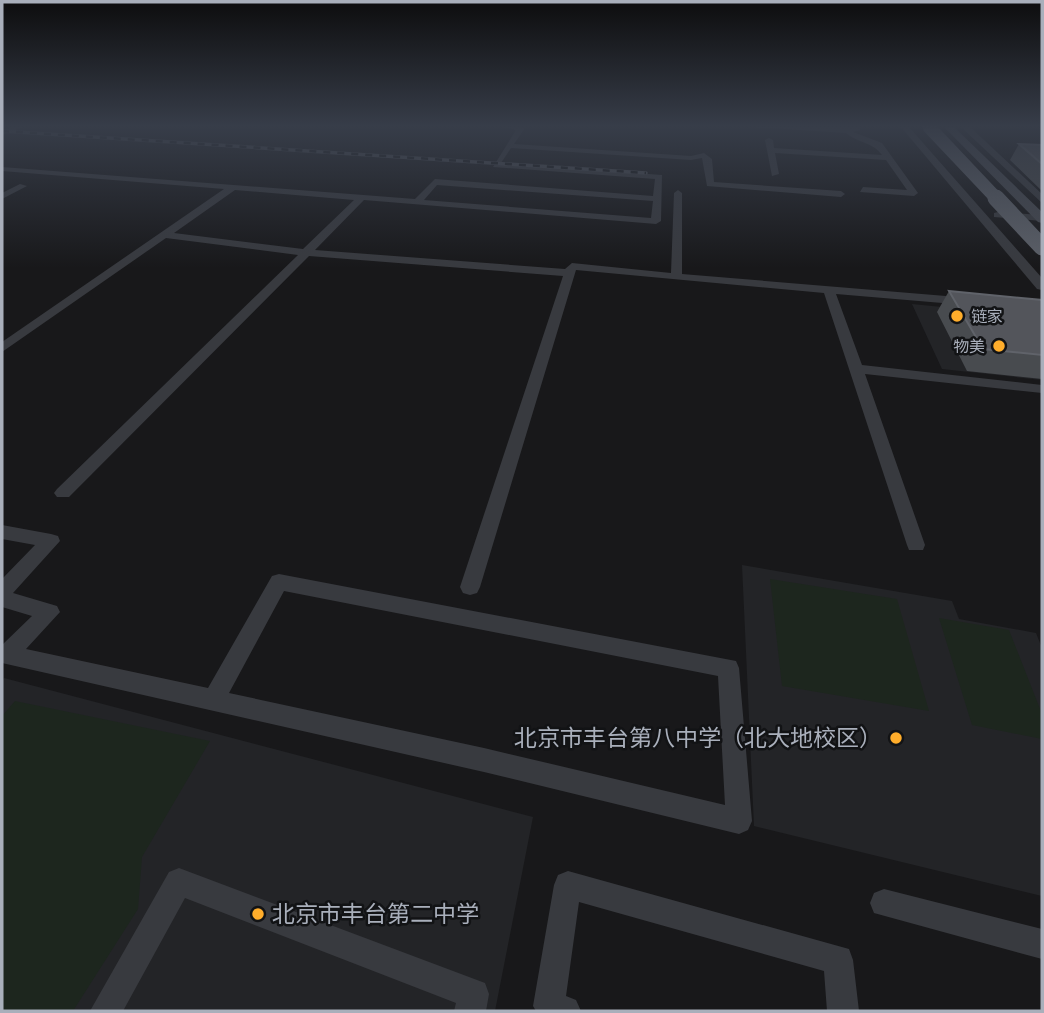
<svg xmlns="http://www.w3.org/2000/svg" width="1044" height="1013" viewBox="0 0 1044 1013" font-family="'Fira Sans Condensed','Noto Sans SC',sans-serif">
  <style>
    .built { fill: #232427 }
    .green { fill: #1d261e }
    .lines { fill: none; stroke-linecap: round; stroke-linejoin: round }
    .minor { fill: #383a3f; fill-rule: evenodd }
    .tertiary { fill: #383a3f; fill-rule: evenodd }
    .secondary { fill: #464950; fill-rule: evenodd }
    .rail-casing { stroke: #4b4e55; stroke-width: 3.5 }
    .rail { stroke: #121315; stroke-width: 2.5; stroke-dasharray: 7; stroke-linecap: butt }
    .trunk-bridge-far1 { stroke: #5c6068; stroke-width: 13 }
    .trunk-bridge { stroke: #5c6068; stroke-width: 17 }
    .wall { fill: #484b4f }
    .building { fill: #53555b; stroke: #60636a; stroke-width: 2 }
    .poi-dot { fill: #ffad2b; stroke: #121315; stroke-width: 2.5 }
    .labels { text-anchor: middle; stroke-width: 5; stroke-linejoin: round; paint-order: stroke }
    .far-poi-label { font-size: 16px; fill: #a9afbb; stroke: #121315; text-anchor: start }
    .near-poi-label { font-size: 23px; fill: #a9afbb; stroke: #121315; text-anchor: end }
  </style>
  <rect width="100%" height="100%" fill="#18181a"/>
  <!-- built -->
  <path class="built" d="M 912,304 L 1042,317 L 1042,380 L 942,369 Z
    M 742,565 L 952,601 L 959,619 L 1036,633 L 1042,648 L 1042,896 L 754,826 Z
    M 4,678 L 533,817 L 495,1011 L 2,1011 L 2,681 Z"/>
  <!-- green -->
  <path class="green" d="M 770,579 L 897,599 L 929,711 L 782,686 Z
    M 939,618 L 1009,630 L 1042,714 L 1042,739 L 972,725 Z
    M 15,701 L 210,741 L 142,857 L 138,909 L 73,1011 L 2,1011 L 2,716 Z"/>
  <g class="lines">
    <!-- minor -->
    <path class="minor" d="M 13,127 L 23,127 L 2,135 L 2,131 Z
      M 504,127 L 525,128 L 514,144 L 691,156 L 704,153 L 712,159 L 714,182 L 841,191 L 845,194 L 841,197 L 707,186 L 702,158 L 691,160 L 511,148 L 501,163 L 662,175 L 661,221 L 656,224 L 364,200 L 315,250 L 565,269 L 572,263 L 671,273 L 674,193 L 678,190 L 682,193 L 682,274 L 970,298 L 970,304 L 966,305 L 836,294 L 862,365 L 1042,385 L 1042,393 L 865,374 L 925,545 L 923,550 L 909,550 L 907,545 L 824,293 L 576,270 L 480,587 L 477,593 L 470,595 L 463,593 L 460,587 L 563,276 L 309,256 L 69,497 L 57,497 L 54,493 L 57,489 L 298,255 L 166,238 L 2,352 L 2,342 L 224,189 L 2,171 L 2,167 L 415,199 L 435,179 L 653,196 L 655,179 L 493,167 L 516,130 ZM 437,185 L 653,201 L 651,218 L 424,200 ZM 235,190 L 354,200 L 303,249 L 174,233 Z
      M 754,127 L 860,127 L 860,130 L 853,132 L 882,143 L 918,193 L 914,196 L 860,192 L 863,187 L 907,190 L 886,160 L 775,153 L 779,174 L 772,176 L 765,140 L 769,138 L 773,140 L 774,148 L 882,155 C 873,142 858,143 846,133 Z
      M 20,184 L 27,186 L 2,199 L 2,193 Z
      M 2,525 L 51,534 L 58,536 L 60,541 L 13,593 L 57,606 L 60,612 L 26,649 L 208,688 L 272,576 L 279,574 L 736,661 L 739,668 L 752,821 L 748,830 L 739,834 L 484,772 L 2,663 L 2,645 L 32,616 L 2,607 L 2,579 L 35,545 L 2,539 ZM 284,591 L 718,676 L 725,805 L 484,748 L 229,693 Z
      M 179,868 L 485,983 L 489,994 L 486,1011 L 454,1011 L 456,1003 L 185,898 L 123,1011 L 90,1011 L 169,872 Z
      M 568,871 L 849,949 L 853,960 L 859,1011 L 827,1011 L 824,971 L 579,902 L 566,996 L 576,1000 L 581,1011 L 536,1011 L 533,1006 L 554,885 L 558,875 Z
      M 884,889 L 1042,929 L 1042,959 L 874,913 L 870,903 L 874,893 Z"/>
    <!-- tertiary -->
    <path class="tertiary" d="M 901,127 L 909,127 L 1042,278 L 1042,290 L 1037,289 Z
      M 961,127 L 970,127 L 1042,194 L 1042,203 Z
      M 998,212 L 1042,215 L 1042,221 L 994,217 L 994,213 Z"/>
    <!-- secondary -->
    <path class="secondary" d="M 944,127 L 954,127 L 1042,212 L 1042,223 L 1038,222 Z"/>
    <!-- rail casing -->
    <g class="rail-casing">
      <path id="rail" d="M 2,131 L 646,173"/>
    </g>
    <!-- rail -->
    <use href="#rail" class="rail"/>
    <!-- trunk-bridge-far1 -->
    <path class="trunk-bridge-far1" d="M 929,127 L 998,200"/>
    <!-- trunk-bridge -->
    <path class="trunk-bridge" d="M 996,198 L 1042,247"/>
  </g>
  <!-- wall -->
  <path class="wall" d="M 1019,144 L 1042,145 L 1042,191 L 1010,160 Z
    M 949,291 L 1042,300 L 1042,379 L 967,371 L 937,312 Z"/>
  <!-- building -->
  <path class="building" d="M 1019,144 L 1042,145 L 1042,164 Z
    M 949,291 L 1042,300 L 1042,355 L 983,349 Z"/>
  <!-- sky -->
  <linearGradient id="sky" x2="0" y2="1"><stop stop-color="#0d0d0e"/><stop offset="0.47" stop-color="#373d49"/><stop offset="1" stop-color="#373d49" stop-opacity="0"/></linearGradient>
  <rect width="1044" height="268" fill="url(#sky)"/>
  <!-- markers -->
  <g class="poi-dot">
    <circle cx="957" cy="316" r="7"/>
    <circle cx="999" cy="346" r="7"/>
    <circle cx="896" cy="738" r="7"/>
    <circle cx="258" cy="914" r="7"/>
  </g>
  <g class="labels">
    <!-- far-poi labels -->
    <g class="far-poi-label">
      <text x="971" y="322">链家</text>
      <text x="985" y="352" text-anchor="end">物美</text>
    </g>
    <!-- near-poi labels -->
    <g class="near-poi-label">
      <text x="882" y="746">北京市丰台第八中学（北大地校区）</text>
      <text x="272" y="922" text-anchor="start">北京市丰台第二中学</text>
    </g>
  </g>
  <!-- border -->
  <rect width="1044" height="1013" fill="none" stroke="#a9afbb" stroke-width="7"/>
</svg>
